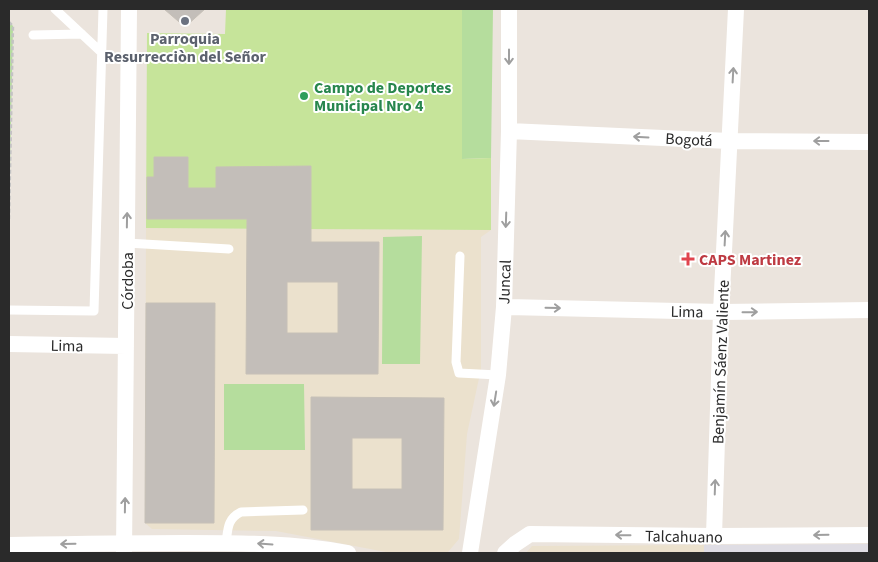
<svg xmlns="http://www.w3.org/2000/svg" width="878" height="562" viewBox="0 0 878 562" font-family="'Source Sans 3',sans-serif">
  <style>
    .industrial { fill: #dfdde4 }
    .education { fill: #ebe1cd }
    .green { fill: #b5dd9d }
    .pitch { fill: #c6e49a }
    .building { fill: #c3beb9; stroke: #c6c0b7; fill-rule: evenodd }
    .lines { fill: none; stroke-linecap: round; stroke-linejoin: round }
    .path { stroke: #c3c3c3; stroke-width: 2.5; stroke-dasharray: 4 2.5; stroke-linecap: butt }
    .lane { stroke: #fff; stroke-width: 9 }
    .street { stroke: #fff; stroke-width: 16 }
    .oneway { stroke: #9f9f9f }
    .worship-dot { fill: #6b7280; stroke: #fff; stroke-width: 2 }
    .leisure-dot { fill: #2e9e5b; stroke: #fff; stroke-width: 2 }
    .health-dot { fill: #e0444e; stroke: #fff; stroke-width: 2 }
    .labels { text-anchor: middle; stroke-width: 4; stroke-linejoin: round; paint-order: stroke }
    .worship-label { font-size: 16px; font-weight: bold; fill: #5b616d; stroke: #fff }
    .leisure-label { font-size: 16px; font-weight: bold; fill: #27864d; stroke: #fff; text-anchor: start }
    .street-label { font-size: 16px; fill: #2a2a2a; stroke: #fff }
    .health-label { font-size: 16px; font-weight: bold; fill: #be3a42; stroke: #fff; text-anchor: start }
  </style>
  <rect width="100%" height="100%" fill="#ebe4dd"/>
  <!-- industrial -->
  <path class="industrial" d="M 869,544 L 869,553 L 704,553 L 704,545 Z"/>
  <!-- education -->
  <path class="education" d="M 146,228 L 491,230 L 481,237 L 481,369 L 467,434 L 459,539 L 448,552 L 391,553 L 276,531 L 152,529 L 145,523 Z
    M 704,545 L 704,553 L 526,553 L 532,546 Z"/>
  <!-- green -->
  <path class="green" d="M 462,9 L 493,9 L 491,158 L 462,159 Z
    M 9,22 L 13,26 L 9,219 Z
    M 422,236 L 420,364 L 382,364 L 383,237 Z
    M 224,384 L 304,384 L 305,450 L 224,450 Z"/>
  <!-- pitch -->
  <path class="pitch" d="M 226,9 L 462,9 L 462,159 L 491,158 L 491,230 L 146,228 L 147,33 L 225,34 Z"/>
  <!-- building -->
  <path class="building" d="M 164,9 L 205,9 L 185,27 Z
    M 154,157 L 188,157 L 188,188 L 216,188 L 216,167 L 311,166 L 311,242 L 379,242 L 378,374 L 246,374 L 247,219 L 147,219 L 147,177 L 154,177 ZM 287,282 L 338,282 L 338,333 L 287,333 Z
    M 146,303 L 215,303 L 214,523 L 145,523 Z
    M 311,397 L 444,398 L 443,530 L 311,530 ZM 352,438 L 402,438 L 402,489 L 352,489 Z"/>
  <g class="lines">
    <!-- path -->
    <path class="path" d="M 9,22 L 13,26 L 9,219"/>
    <!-- lane -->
    <path class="lane" d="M 55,9 L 101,52
      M 33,35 L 82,34
      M 127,243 L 229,249
      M 460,256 L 456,362 L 459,373 L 498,375
      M 9,310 L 94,311 L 103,9
      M 226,543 C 228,529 227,519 241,512 L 303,510"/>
    <!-- street -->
    <path class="street" d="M 509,131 L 729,141 L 869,142
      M 504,307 L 721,312 L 869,310
      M 9,344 L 126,346
      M 714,536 L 721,312 L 736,9
      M 9,545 C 67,544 126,543 185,543 C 240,543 294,543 348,553
      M 124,553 L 129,9
      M 470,553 L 498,375 L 504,307 L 509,131 L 509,9
      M 505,553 L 515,544 L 530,534 L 714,536 L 869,535"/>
  </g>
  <!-- one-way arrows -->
  <defs><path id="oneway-shaft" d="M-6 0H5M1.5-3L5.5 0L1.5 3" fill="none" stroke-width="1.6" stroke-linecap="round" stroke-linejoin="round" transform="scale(1.25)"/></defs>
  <g class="oneway">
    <use href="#oneway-shaft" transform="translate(509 57) rotate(90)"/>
    <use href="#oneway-shaft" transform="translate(733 75) rotate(-87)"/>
    <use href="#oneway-shaft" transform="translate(641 137) rotate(-177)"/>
    <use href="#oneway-shaft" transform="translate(821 141) rotate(-180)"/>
    <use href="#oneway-shaft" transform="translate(127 220) rotate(-89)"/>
    <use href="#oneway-shaft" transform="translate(506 220) rotate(92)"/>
    <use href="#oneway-shaft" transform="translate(725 238) rotate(-87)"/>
    <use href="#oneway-shaft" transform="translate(553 308) rotate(1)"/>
    <use href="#oneway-shaft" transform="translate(750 312) rotate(-1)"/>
    <use href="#oneway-shaft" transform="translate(495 399) rotate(99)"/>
    <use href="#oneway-shaft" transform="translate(715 487) rotate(-88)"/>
    <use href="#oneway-shaft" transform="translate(125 505) rotate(-89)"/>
    <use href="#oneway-shaft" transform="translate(623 535) rotate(-179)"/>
    <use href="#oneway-shaft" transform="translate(821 535) rotate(179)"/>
    <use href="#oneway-shaft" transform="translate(68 544) rotate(179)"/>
    <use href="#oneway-shaft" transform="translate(265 544) rotate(-176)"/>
  </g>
  <!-- markers -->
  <circle class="worship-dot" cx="185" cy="21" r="5"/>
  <circle class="leisure-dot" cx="304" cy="96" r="5"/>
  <path class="health-dot" d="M685.5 251.5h5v5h5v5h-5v5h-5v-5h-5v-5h5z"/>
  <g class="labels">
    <!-- worship labels -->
    <g class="worship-label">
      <text x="185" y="44">Parroquia<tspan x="185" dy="18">Resurrecciòn del Señor</tspan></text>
    </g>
    <!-- leisure labels -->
    <g class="leisure-label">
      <text x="314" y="93">Campo de Deportes<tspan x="314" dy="18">Municipal Nro 4</tspan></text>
    </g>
    <!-- street labels -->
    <g class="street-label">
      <text transform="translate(689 139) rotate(3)" y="6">Bogotá</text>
      <text transform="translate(127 281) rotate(-90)" y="6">Córdoba</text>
      <text transform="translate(504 282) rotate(-88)" y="6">Juncal</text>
      <text transform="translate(687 311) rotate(1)" y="6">Lima</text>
      <text transform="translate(67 345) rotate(1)" y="6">Lima</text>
      <text transform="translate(720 362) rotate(-88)" y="6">Benjamín Sáenz Valiente</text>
      <text transform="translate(684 536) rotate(1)" y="6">Talcahuano</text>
    </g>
    <!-- health labels -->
    <g class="health-label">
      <text x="699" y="265">CAPS Martinez</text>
    </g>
  </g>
  <!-- border -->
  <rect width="878" height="562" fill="none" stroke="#2a2a2a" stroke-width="20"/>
</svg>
